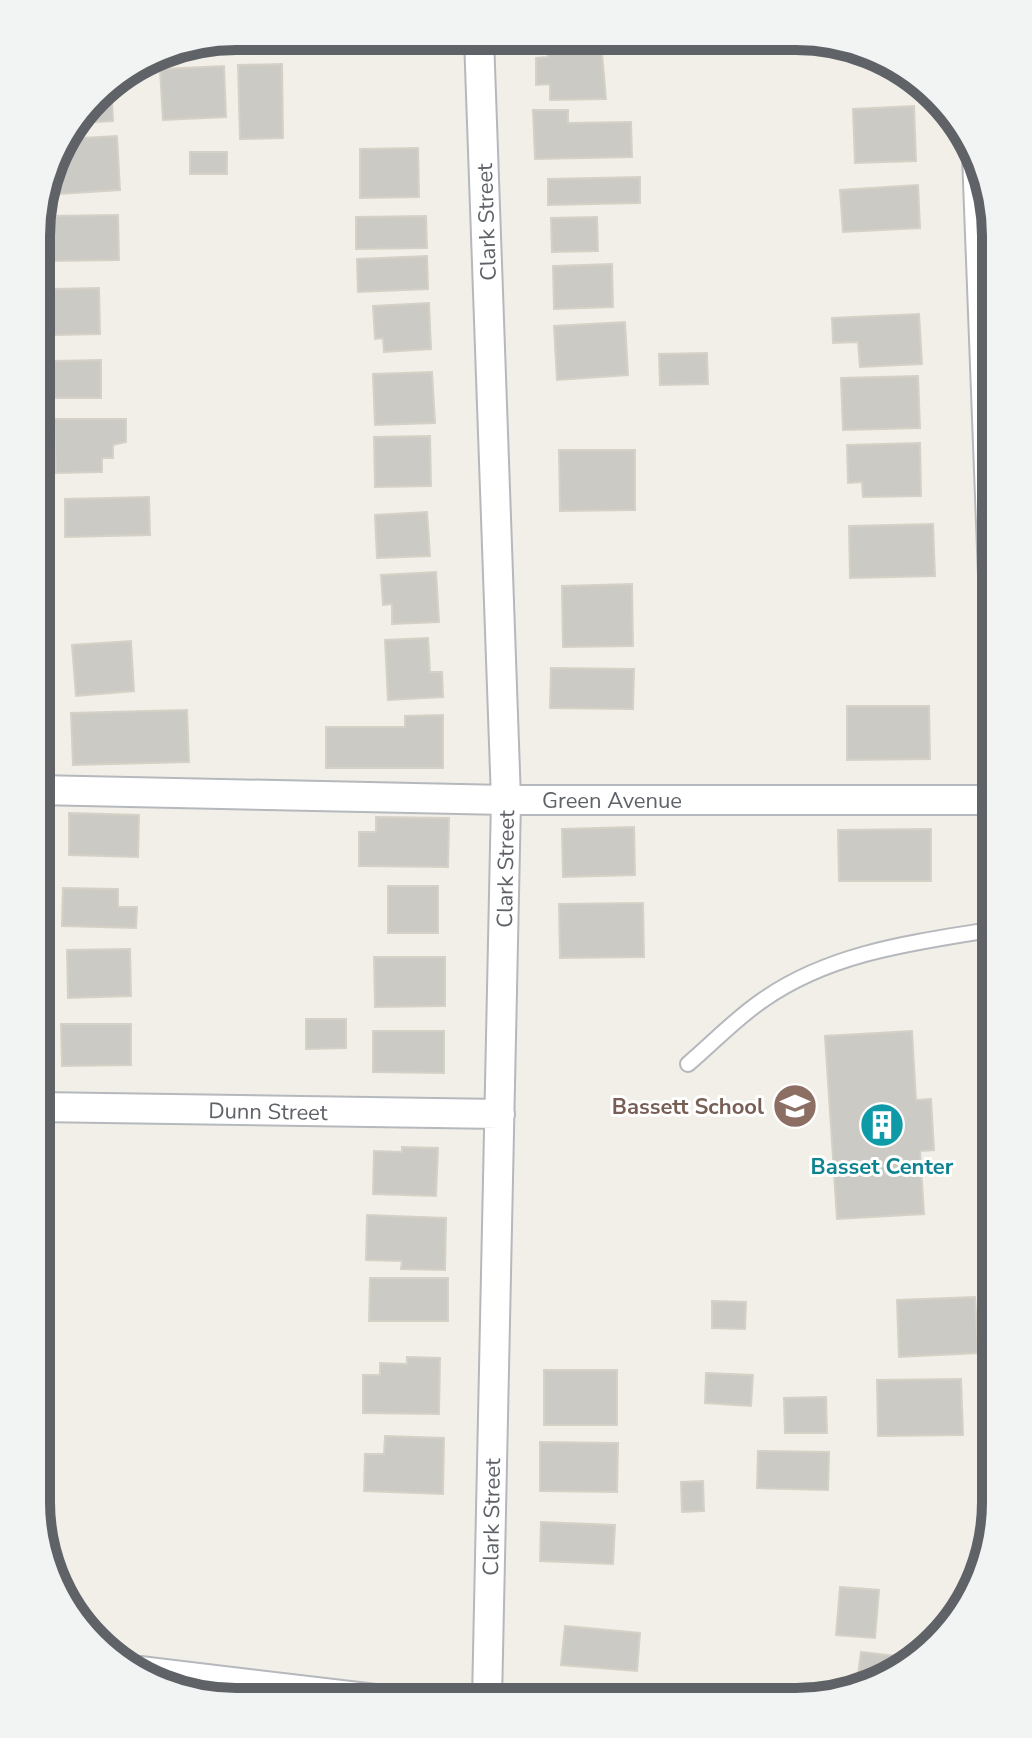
<svg xmlns="http://www.w3.org/2000/svg" width="1032" height="1738" viewBox="0 0 1032 1738" font-family="'Nunito Sans',sans-serif">
  <style>
    .building { fill: #cccac5; stroke: #d6d1c6; stroke-width: 2 }
    .lines { fill: none; stroke-linecap: round; stroke-linejoin: round }
    .lane-casing { stroke: #b5b8bc; stroke-width: 18 }
    .street-casing { stroke: #b5b8bc; stroke-width: 32 }
    .lane { stroke: #fff; stroke-width: 14 }
    .street { stroke: #fff; stroke-width: 28 }
    .labels { text-anchor: middle; stroke-width: 6; stroke-linejoin: round; paint-order: stroke }
    .street-label { font-size: 22px; fill: #5f6368; stroke: #fff }
    .education-label { font-size: 22px; font-weight: bold; fill: #785e54; stroke: #fff; text-anchor: end }
    .culture-label { font-size: 22px; font-weight: bold; fill: #0d838f; stroke: #fff }
    .rim { fill: none; stroke: #5f6368; stroke-width: 10 }
  </style>
  <rect width="100%" height="100%" fill="#f1efe8"/>
  <!-- building -->
  <path class="building" d="M 601,42 L 606,99 L 550,100 L 550,84 L 536,85 L 536,58 L 548,57 L 548,44 Z
    M 282,64 L 283,138 L 240,139 L 238,65 Z
    M 224,66 L 226,117 L 163,120 L 160,69 Z
    M 111,82 L 113,121 L 75,123 L 104,86 Z
    M 914,106 L 916,161 L 855,163 L 853,109 Z
    M 533,110 L 568,110 L 568,123 L 631,122 L 632,157 L 535,159 Z
    M 117,136 L 120,190 L 43,195 L 57,147 L 63,139 Z
    M 418,148 L 419,197 L 360,198 L 360,149 Z
    M 190,152 L 227,152 L 227,174 L 190,174 Z
    M 640,177 L 640,203 L 548,205 L 548,179 Z
    M 918,185 L 920,228 L 843,232 L 840,190 Z
    M 118,215 L 119,260 L 47,261 L 46,216 Z
    M 426,216 L 427,248 L 356,249 L 356,217 Z
    M 597,217 L 598,251 L 552,252 L 551,218 Z
    M 427,256 L 428,289 L 358,292 L 357,259 Z
    M 612,264 L 613,307 L 554,309 L 553,266 Z
    M 99,288 L 100,334 L 54,335 L 53,289 Z
    M 429,303 L 431,349 L 384,352 L 383,338 L 375,339 L 373,306 Z
    M 919,314 L 922,364 L 860,367 L 858,342 L 833,343 L 832,318 Z
    M 625,322 L 628,375 L 557,380 L 554,326 Z
    M 707,353 L 708,384 L 660,385 L 659,354 Z
    M 101,360 L 101,398 L 53,398 L 53,361 Z
    M 432,372 L 435,423 L 375,425 L 373,374 Z
    M 918,376 L 920,428 L 843,430 L 841,378 Z
    M 54,419 L 126,419 L 126,442 L 113,445 L 113,458 L 102,458 L 102,472 L 56,473 Z
    M 430,436 L 431,486 L 375,487 L 374,437 Z
    M 920,443 L 921,496 L 863,497 L 862,482 L 848,483 L 847,445 Z
    M 559,450 L 635,450 L 635,510 L 560,511 Z
    M 149,497 L 150,535 L 65,537 L 65,499 Z
    M 427,512 L 430,556 L 377,558 L 375,515 Z
    M 933,524 L 935,576 L 850,578 L 849,526 Z
    M 436,572 L 439,622 L 392,624 L 392,604 L 383,605 L 381,575 Z
    M 632,584 L 633,646 L 563,647 L 562,586 Z
    M 428,638 L 430,672 L 442,672 L 443,697 L 388,700 L 385,640 Z
    M 131,641 L 134,691 L 76,696 L 72,645 Z
    M 551,668 L 634,669 L 633,709 L 550,708 Z
    M 847,706 L 929,706 L 930,759 L 847,760 Z
    M 187,710 L 189,762 L 73,765 L 71,713 Z
    M 443,715 L 443,768 L 326,768 L 326,727 L 405,727 L 405,716 Z
    M 69,813 L 139,815 L 138,857 L 69,855 Z
    M 376,817 L 449,818 L 448,867 L 359,866 L 359,832 L 376,832 Z
    M 634,827 L 635,875 L 563,877 L 562,829 Z
    M 931,829 L 931,881 L 839,881 L 838,830 Z
    M 388,886 L 438,886 L 438,933 L 388,933 Z
    M 63,888 L 118,889 L 118,907 L 137,907 L 136,928 L 62,926 Z
    M 643,903 L 644,957 L 560,958 L 559,904 Z
    M 130,949 L 131,996 L 68,998 L 67,950 Z
    M 374,957 L 445,957 L 445,1006 L 375,1007 Z
    M 306,1019 L 346,1019 L 346,1048 L 306,1049 Z
    M 61,1024 L 131,1024 L 131,1065 L 62,1066 Z
    M 373,1031 L 444,1031 L 444,1073 L 373,1072 Z
    M 912,1031 L 916,1100 L 931,1099 L 934,1150 L 920,1151 L 924,1214 L 837,1219 L 825,1036 Z
    M 402,1147 L 438,1148 L 436,1196 L 373,1194 L 374,1151 L 402,1152 Z
    M 367,1215 L 446,1218 L 445,1270 L 401,1269 L 402,1261 L 366,1260 Z
    M 370,1278 L 448,1278 L 448,1321 L 369,1321 Z
    M 975,1297 L 978,1353 L 899,1357 L 897,1300 Z
    M 712,1301 L 746,1302 L 745,1329 L 712,1328 Z
    M 407,1357 L 440,1358 L 439,1414 L 363,1413 L 363,1375 L 380,1375 L 380,1363 L 407,1364 Z
    M 544,1370 L 617,1370 L 617,1425 L 544,1425 Z
    M 706,1373 L 753,1375 L 751,1406 L 705,1403 Z
    M 961,1379 L 963,1435 L 878,1436 L 877,1380 Z
    M 826,1397 L 827,1433 L 785,1433 L 784,1398 Z
    M 385,1436 L 444,1438 L 443,1494 L 364,1491 L 365,1454 L 384,1454 Z
    M 540,1442 L 618,1443 L 617,1492 L 540,1491 Z
    M 758,1451 L 829,1452 L 828,1490 L 757,1488 Z
    M 703,1481 L 704,1511 L 682,1512 L 681,1482 Z
    M 541,1522 L 615,1525 L 613,1564 L 540,1561 Z
    M 840,1587 L 879,1590 L 875,1638 L 836,1635 Z
    M 565,1626 L 640,1633 L 637,1671 L 561,1665 Z
    M 861,1652 L 905,1657 L 905,1662 L 872,1687 L 856,1690 Z"/>
  <g class="lines">
    <!-- lane casing -->
    <g class="lane-casing">
      <path id="lane" d="M 688,1064 C 713,1043 736,1018 763,1000 C 831,952 916,942 996,929"/>
    </g>
    <!-- street casing -->
    <g class="street-casing">
      <path id="street" d="M 479,38 L 506,800 L 487,1701
        M 977,155 L 996,654
        M 37,790 L 506,800 L 996,800
        M 37,1107 L 500,1114
        M 140,1671 L 392,1701"/>
    </g>
    <!-- lane -->
    <use href="#lane" class="lane"/>
    <!-- street -->
    <use href="#street" class="street"/>
  </g>
  <!-- icons -->
  <defs>
    <g id="school-disc" transform="scale(2.3)"><circle r="9.5" fill="#8d6e63" stroke="#fff"/><path d="M0-5L7-2L0 1L-7-2ZM-4 1L0 2.5L4 1V4Q0 6-4 4Z" fill="#fff"/></g>
    <g id="building-disc" transform="scale(2.3)"><circle r="9.5" fill="#0f9aa8" stroke="#fff"/><path d="M-4-6H4V6H1V3H-1V6H-4ZM-2.5-4.3h1.7v1.8h-1.7ZM.8-4.3h1.7v1.8H.8ZM-2.5-1h1.7V.8h-1.7ZM.8-1h1.7V.8H.8Z" fill="#fff"/></g>
  </defs>
  <g fill-rule="evenodd">
    <use href="#school-disc" x="795" y="1106"/>
    <use href="#building-disc" x="882" y="1125"/>
  </g>
  <g class="labels">
    <!-- street labels -->
    <g class="street-label">
      <text transform="translate(486 222) rotate(-92)" y="8">Clark Street</text>
      <text x="612" y="808">Green Avenue</text>
      <text transform="translate(505 869) rotate(-89)" y="8">Clark Street</text>
      <text transform="translate(268 1111) rotate(1)" y="8">Dunn Street</text>
      <text transform="translate(491 1517) rotate(-89)" y="8">Clark Street</text>
    </g>
    <!-- education labels -->
    <g class="education-label">
      <text x="764" y="1114">Bassett School</text>
    </g>
    <!-- culture labels -->
    <g class="culture-label">
      <text x="882" y="1174">Basset Center</text>
    </g>
  </g>
  <!-- crop -->
  <path d="M0 0H1032V1738H0ZM236 50H796A186 186 0 0 1 982 236V1502A186 186 0 0 1 796 1688H236A186 186 0 0 1 50 1502V236A186 186 0 0 1 236 50Z" fill="#f2f3f3" fill-rule="evenodd"/>
  <path class="rim" d="M236 50H796A186 186 0 0 1 982 236V1502A186 186 0 0 1 796 1688H236A186 186 0 0 1 50 1502V236A186 186 0 0 1 236 50Z"/>
</svg>
